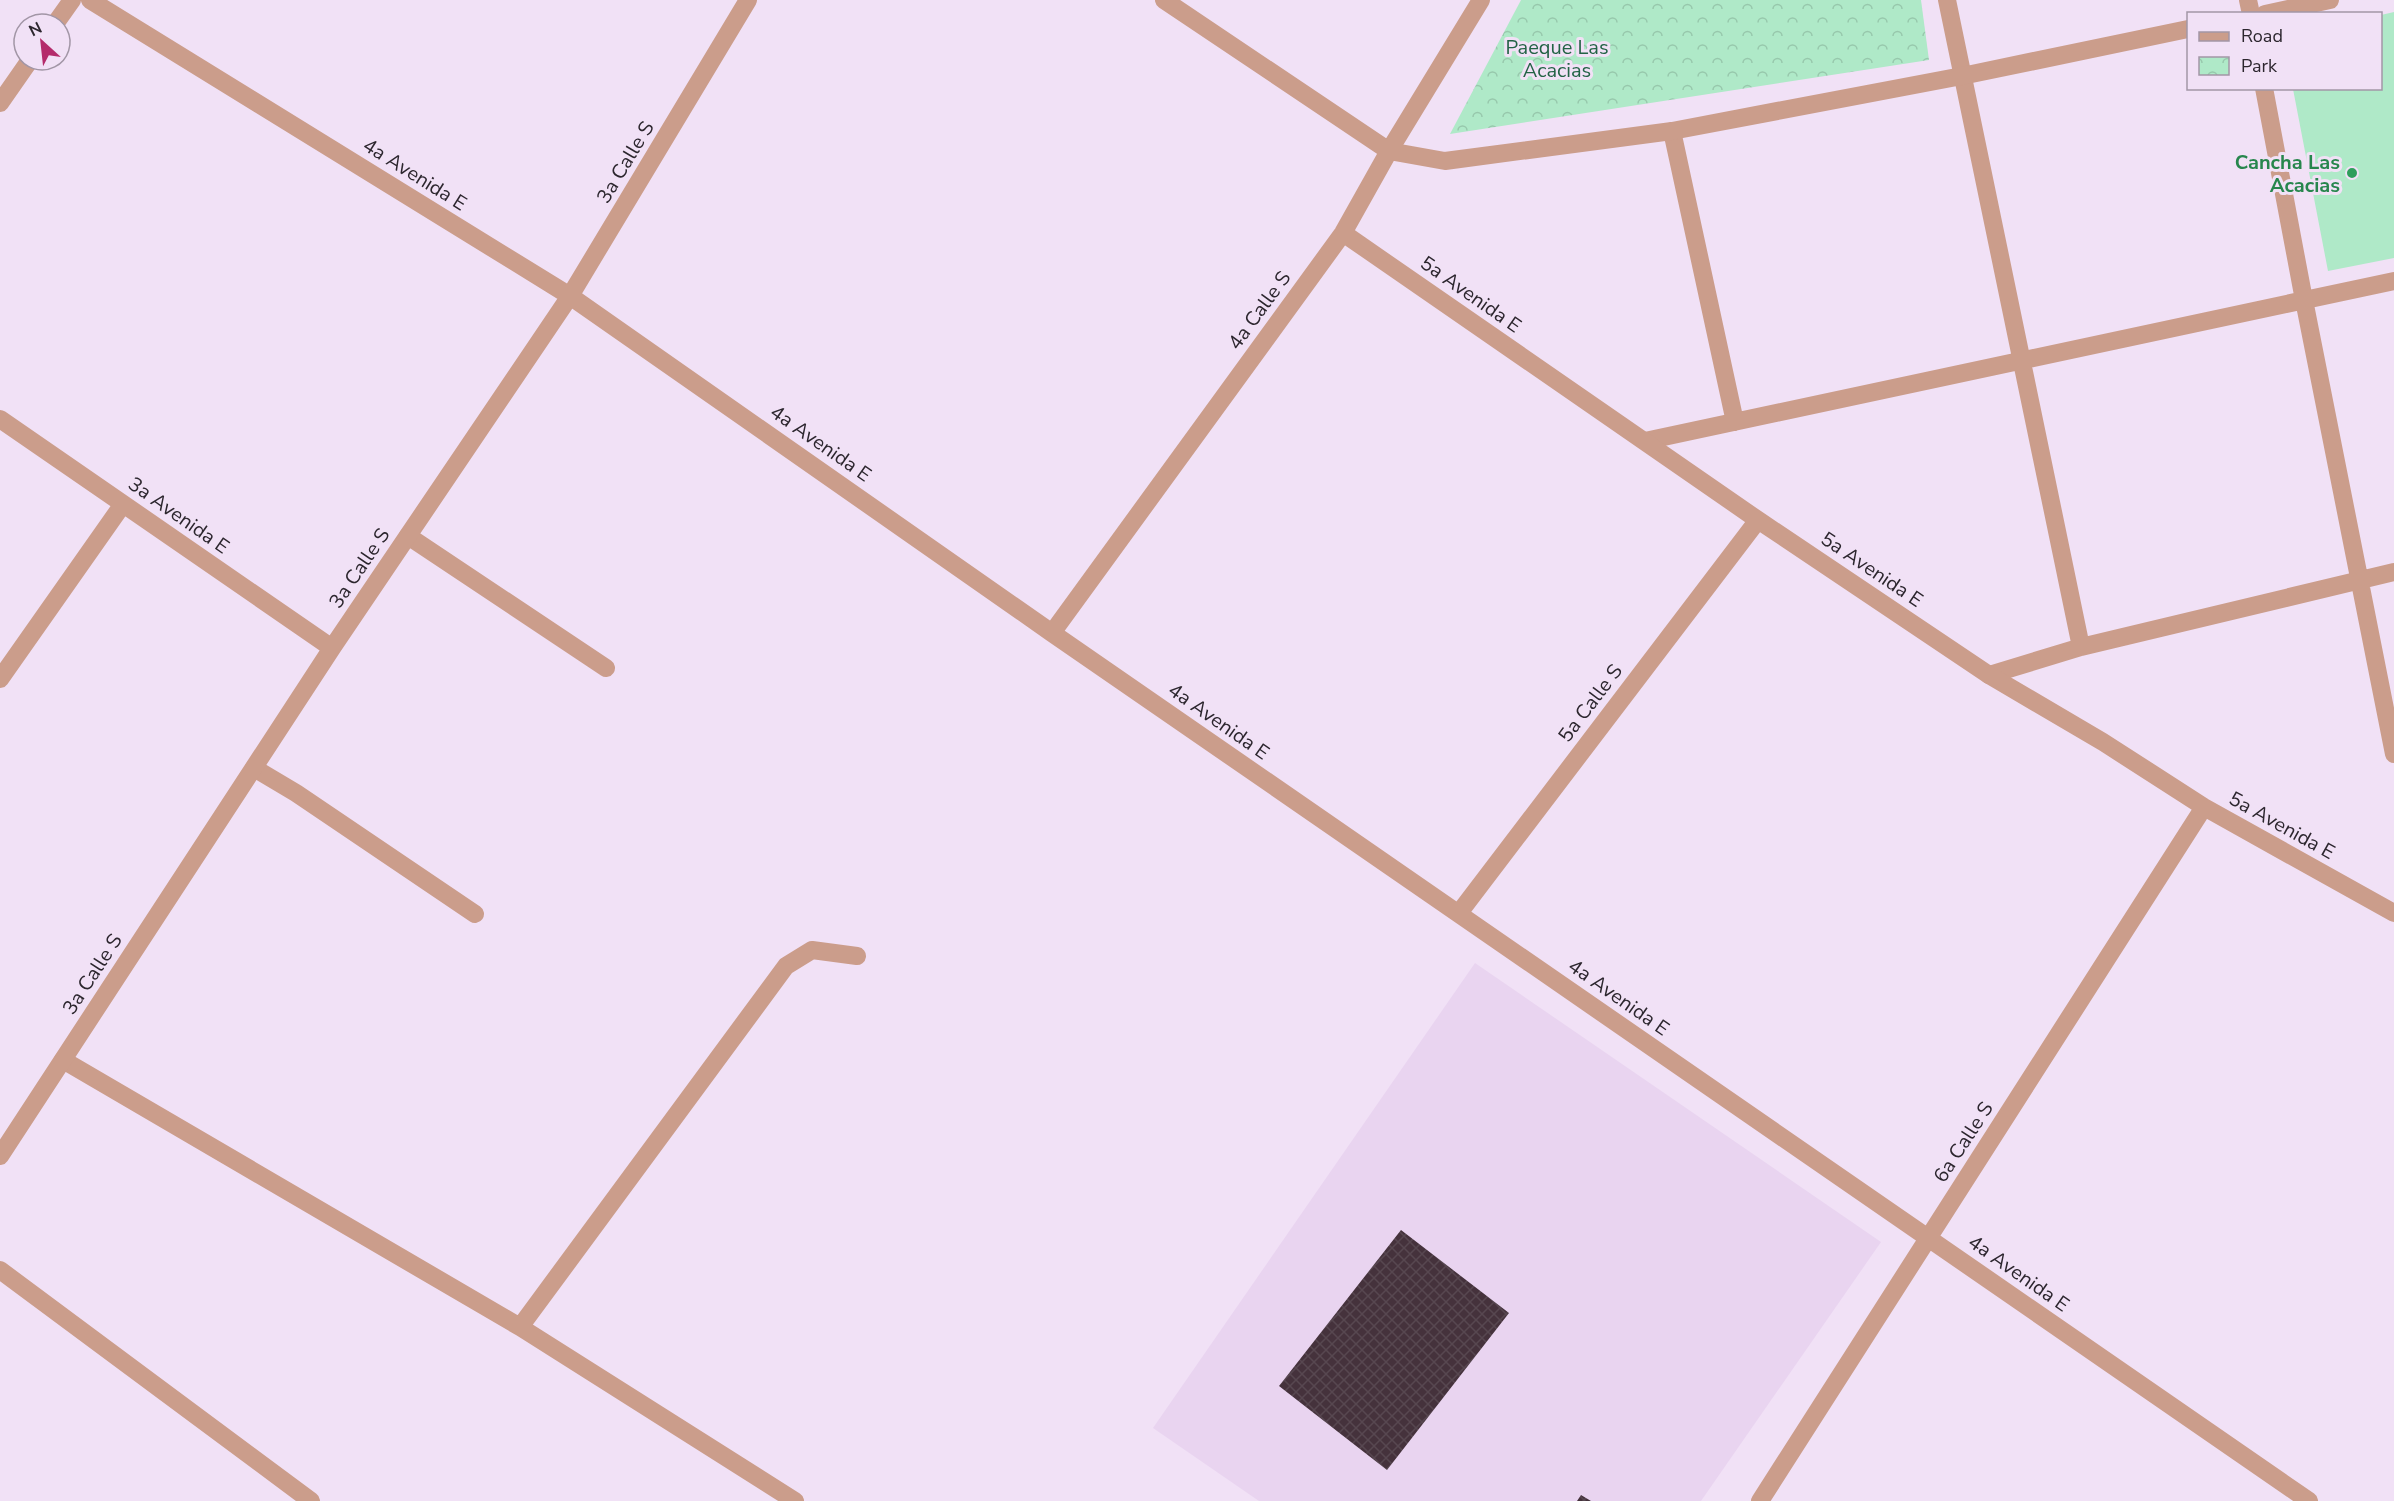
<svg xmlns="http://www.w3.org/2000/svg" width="2394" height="1501" viewBox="0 0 2394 1501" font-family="'Nunito Sans',sans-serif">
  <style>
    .built { fill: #e9d4f0 }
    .park { fill: url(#park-crowns) }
    .pitch { fill: #afe9c8 }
    .building { fill: url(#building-cross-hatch) }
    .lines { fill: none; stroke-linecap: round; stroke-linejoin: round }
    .lane { stroke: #cb9d8b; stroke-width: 18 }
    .street { stroke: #cb9d8b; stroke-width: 18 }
    .leisure-dot { fill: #2e9e5b; stroke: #f1e1f6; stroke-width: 2 }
    .labels { text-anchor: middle; stroke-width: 6; stroke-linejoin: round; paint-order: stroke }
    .park-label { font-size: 20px; fill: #226345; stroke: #f1e1f6 }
    .street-label { font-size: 20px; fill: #2c262e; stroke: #f1e1f6 }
    .leisure-label { font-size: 20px; font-weight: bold; fill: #27864d; stroke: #f1e1f6; text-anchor: end }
  </style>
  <defs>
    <pattern id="park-crowns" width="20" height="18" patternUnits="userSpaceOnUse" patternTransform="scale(1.5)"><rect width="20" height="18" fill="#afe9c8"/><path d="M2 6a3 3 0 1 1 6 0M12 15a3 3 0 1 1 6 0" fill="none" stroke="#97c8ac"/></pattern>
    <pattern id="building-cross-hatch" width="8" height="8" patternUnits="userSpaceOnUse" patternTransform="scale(1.5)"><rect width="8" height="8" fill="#45323c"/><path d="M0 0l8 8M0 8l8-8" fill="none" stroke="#574750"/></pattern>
  </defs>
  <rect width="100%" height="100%" fill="#f1e1f6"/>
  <!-- built -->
  <path class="built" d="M 1475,963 L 1881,1242 L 1701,1501 L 1259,1501 L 1153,1428 Z"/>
  <!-- park -->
  <path class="park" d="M 1521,0 L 1921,0 L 1929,60 L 1450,134 Z"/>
  <!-- pitch -->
  <path class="pitch" d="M 2394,12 L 2394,258 L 2328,271 L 2293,89 L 2380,88 L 2381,15 Z"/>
  <!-- building -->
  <path class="building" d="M 1401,1230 L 1509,1313 L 1387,1470 L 1279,1386 Z
    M 1581,1495 L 1591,1501 L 1577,1501 Z"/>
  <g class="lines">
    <!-- lane -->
    <path class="lane" d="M 1947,0 L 2081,647
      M 2248,0 L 2251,14
      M 2264,88 L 2304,300 L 2394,754
      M 1672,131 L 1735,422
      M 1645,441 L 2394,281
      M 408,536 L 606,668
      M 1989,675 L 2081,647 L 2394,572
      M 254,768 L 296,793 L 475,914
      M 63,1060 L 520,1327 L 786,966 L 812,950 L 857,956
      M 520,1327 L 795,1501"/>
    <!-- street -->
    <path class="street" d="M 90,0 L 570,296 L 1052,633 L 2309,1501
      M 1164,0 L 1389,151 L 1445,161 L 1672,131 L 1962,76 L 2188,29
      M 2265,14 L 2330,0
      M 55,24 L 72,0
      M 0,103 L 30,60
      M 1343,233 L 1758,520 L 1989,675 L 2103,742 L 2204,807 L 2394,913
      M 0,419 L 332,648
      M 1052,633 L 1343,233 L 1389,151 L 1481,0
      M 0,679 L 123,504
      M 1459,913 L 1758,520
      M 0,1156 L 332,648 L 570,296 L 748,0
      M 0,1270 L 311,1501
      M 1760,1501 L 2204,807"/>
  </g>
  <!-- markers -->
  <circle class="leisure-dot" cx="2352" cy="173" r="6"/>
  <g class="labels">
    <!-- park labels -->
    <g class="park-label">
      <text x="1557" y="54">Paeque Las<tspan x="1557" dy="23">Acacias</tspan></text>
    </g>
    <!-- street labels -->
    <g class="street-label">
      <text transform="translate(625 162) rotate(-59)" y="7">3a Calle S</text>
      <text transform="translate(415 174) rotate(32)" y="7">4a Avenida E</text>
      <text transform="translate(1471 294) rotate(35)" y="7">5a Avenida E</text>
      <text transform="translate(1259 310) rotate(-54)" y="7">4a Calle S</text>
      <text transform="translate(821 443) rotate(35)" y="7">4a Avenida E</text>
      <text transform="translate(179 515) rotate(35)" y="7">3a Avenida E</text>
      <text transform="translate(359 568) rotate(-56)" y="7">3a Calle S</text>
      <text transform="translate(1872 569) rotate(34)" y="7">5a Avenida E</text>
      <text transform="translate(1590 703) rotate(-53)" y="7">5a Calle S</text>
      <text transform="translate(1219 721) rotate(35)" y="7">4a Avenida E</text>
      <text transform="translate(2282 825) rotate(29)" y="7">5a Avenida E</text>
      <text transform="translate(92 974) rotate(-57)" y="7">3a Calle S</text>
      <text transform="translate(1619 997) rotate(35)" y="7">4a Avenida E</text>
      <text transform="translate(1963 1142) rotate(-57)" y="7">6a Calle S</text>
      <text transform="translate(2019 1273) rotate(35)" y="7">4a Avenida E</text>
    </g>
    <!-- leisure labels -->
    <g class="leisure-label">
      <text x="2340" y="169">Cancha Las<tspan x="2340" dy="23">Acacias</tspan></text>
    </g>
  </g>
  <!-- legend -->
  <rect x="2187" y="12" width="195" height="78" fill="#f1e1f6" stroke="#a296a6" stroke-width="1.5"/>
  <rect x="2199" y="32" width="30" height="9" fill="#cb9d8b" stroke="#a296a6" stroke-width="1.5"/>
  <text x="2241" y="42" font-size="18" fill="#2c262e">Road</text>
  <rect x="2199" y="57" width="30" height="18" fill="url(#park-crowns)" stroke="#a296a6" stroke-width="1.5"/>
  <text x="2241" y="72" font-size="18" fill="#2c262e">Park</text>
  <!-- north arrow -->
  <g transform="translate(42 42) rotate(333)"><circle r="28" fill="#f1e1f6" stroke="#a296a6" stroke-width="1.5"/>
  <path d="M0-4.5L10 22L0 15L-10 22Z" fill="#b42b6b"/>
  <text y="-9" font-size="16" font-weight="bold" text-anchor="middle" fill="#2c262e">N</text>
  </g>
</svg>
